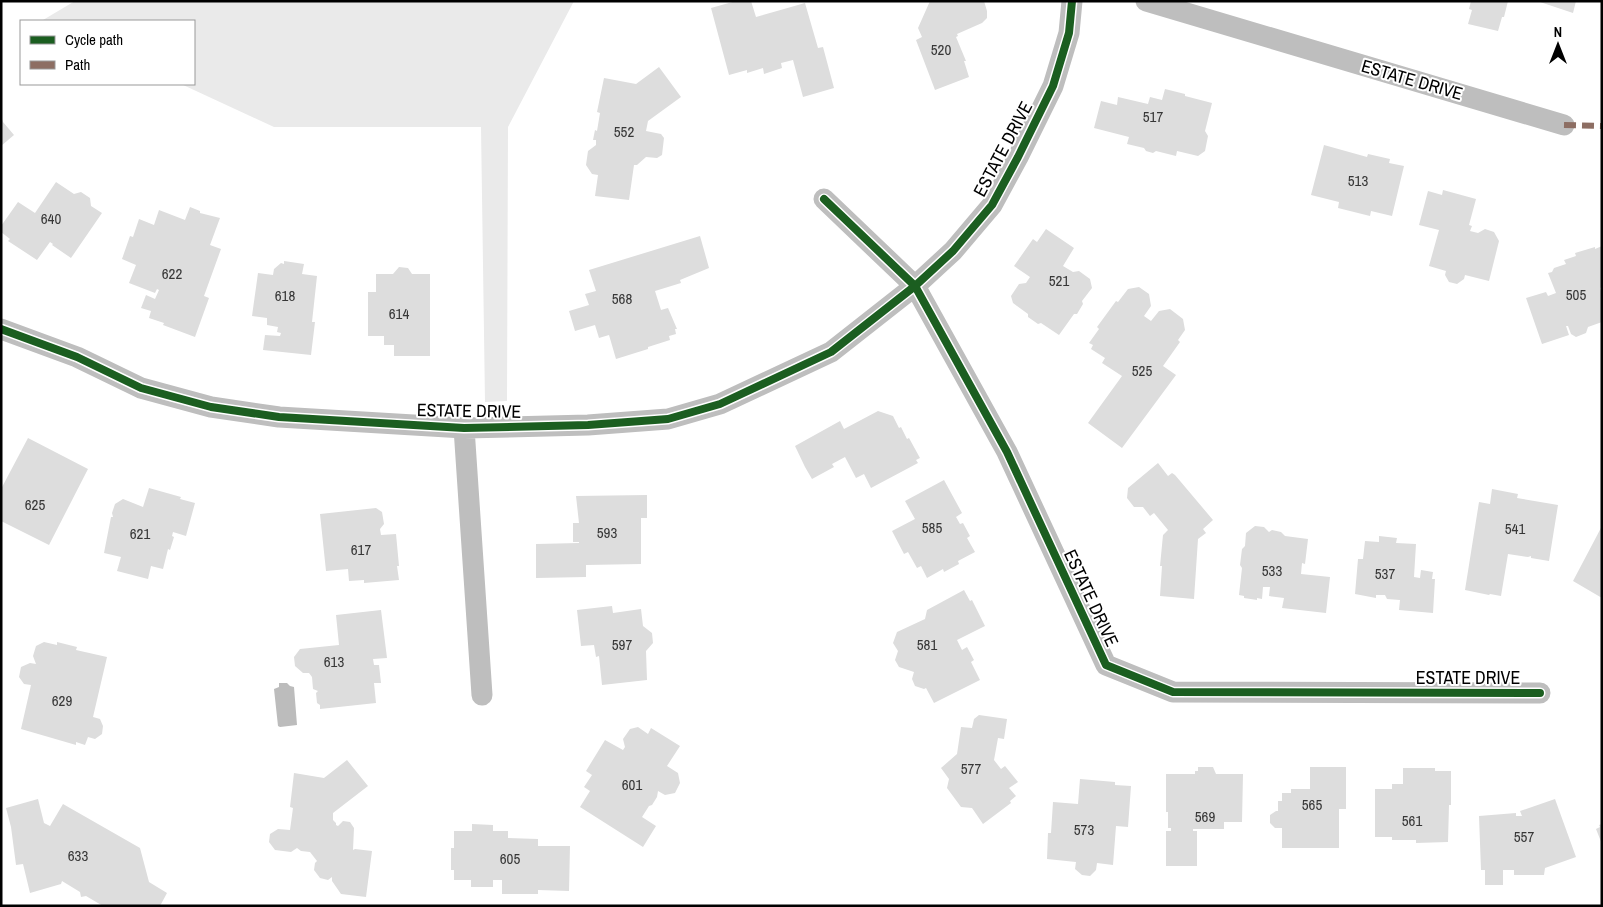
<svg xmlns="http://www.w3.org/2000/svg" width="1603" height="907" viewBox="0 0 1603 907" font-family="'Archivo Narrow',sans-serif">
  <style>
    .green { fill: #eaeaea }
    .water { fill: #bcbcbc }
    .building { fill: #ddd }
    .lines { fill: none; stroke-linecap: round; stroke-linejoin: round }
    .street { stroke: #bebebe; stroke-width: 21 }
    .quiet { stroke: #8d6e63; stroke-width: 6; stroke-dasharray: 12 6; stroke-linecap: butt }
    .cycleway-casing { stroke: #fff; stroke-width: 11 }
    .cycleway { stroke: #1b5e20; stroke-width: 8 }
    .labels { text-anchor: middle; stroke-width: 4; stroke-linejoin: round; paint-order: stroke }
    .number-label { font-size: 15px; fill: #373737 }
    .street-label { font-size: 18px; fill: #000; stroke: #fff }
  </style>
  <rect width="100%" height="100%" fill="#fff"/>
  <!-- green -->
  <path class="green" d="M 75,1 L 574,1 L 508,127 L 507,401 L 485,402 L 481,127 L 274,127 L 181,84 L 194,84 L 194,21 L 46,21 L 43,20 Z"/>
  <!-- water -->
  <path class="water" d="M 279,683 L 287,683 L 290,686 L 294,687 L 297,725 L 280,727 L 278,726 L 274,689 L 279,687 Z"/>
  <!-- building -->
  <path class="building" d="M 736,1 L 751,1 L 756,17 L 805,3 L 818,48 L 823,47 L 834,88 L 803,97 L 793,60 L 781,63 L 782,68 L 764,74 L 763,68 L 747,73 L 747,70 L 729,75 L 711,8 Z
    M 930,1 L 984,1 L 987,11 L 987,18 L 982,23 L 957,34 L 958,36 L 956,37 L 966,61 L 964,61 L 969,77 L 935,90 L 916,40 L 922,37 L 918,28 Z
    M 1471,1 L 1508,1 L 1504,17 L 1502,17 L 1498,31 L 1468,24 L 1472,10 L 1469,9 Z
    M 1537,1 L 1576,1 L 1573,13 Z
    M 659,67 L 681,97 L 648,121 L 646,131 L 661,134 L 664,138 L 662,155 L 657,158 L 646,157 L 637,165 L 634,165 L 629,200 L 595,196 L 598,175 L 592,174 L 586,165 L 588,151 L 596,145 L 596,140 L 593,140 L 595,130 L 597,131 L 600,113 L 597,112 L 604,78 L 636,84 Z
    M 1165,89 L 1185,94 L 1185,96 L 1212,103 L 1205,131 L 1208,136 L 1205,151 L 1198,156 L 1177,151 L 1176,156 L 1156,151 L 1153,153 L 1146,151 L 1144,148 L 1127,144 L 1129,137 L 1094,128 L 1101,101 L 1117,105 L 1118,97 L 1148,104 L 1150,97 L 1162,100 Z
    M 1,116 L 3,122 L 14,135 L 1,146 Z
    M 1324,145 L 1367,157 L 1368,154 L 1390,159 L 1389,163 L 1404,166 L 1392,216 L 1371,211 L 1370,216 L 1338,208 L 1339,202 L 1311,195 Z
    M 56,182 L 74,194 L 81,192 L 90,198 L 91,206 L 102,213 L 71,258 L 52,245 L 53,244 L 50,242 L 37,260 L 8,241 L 10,239 L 1,232 L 1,226 L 18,202 L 35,213 Z
    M 1443,190 L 1476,199 L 1469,225 L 1472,226 L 1470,231 L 1478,233 L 1485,229 L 1494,232 L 1499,241 L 1489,281 L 1465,275 L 1464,279 L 1457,284 L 1449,282 L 1445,275 L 1446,271 L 1429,266 L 1439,230 L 1419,225 L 1428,191 L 1442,195 Z
    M 190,207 L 200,211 L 200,213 L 220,218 L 210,245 L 221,249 L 204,296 L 209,298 L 195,337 L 163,325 L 164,323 L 149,318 L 151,311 L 141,308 L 146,295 L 155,299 L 159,290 L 157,289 L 155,293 L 129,283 L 136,265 L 122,259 L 130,236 L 133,237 L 139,219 L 154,225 L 159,210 L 185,220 Z
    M 1046,229 L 1074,248 L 1063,266 L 1073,272 L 1079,271 L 1090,279 L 1092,288 L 1082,301 L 1083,304 L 1077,314 L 1074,314 L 1059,335 L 1041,323 L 1038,324 L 1028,317 L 1028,314 L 1013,303 L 1011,296 L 1019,284 L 1026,283 L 1030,277 L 1014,266 L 1033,239 L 1037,242 Z
    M 700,236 L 709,268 L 680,280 L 681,283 L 655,291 L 661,310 L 668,308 L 677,329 L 675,329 L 676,334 L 669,336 L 670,340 L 648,347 L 648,349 L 616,359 L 609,335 L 599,338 L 595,325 L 575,331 L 569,311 L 589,305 L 585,294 L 596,291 L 589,270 Z
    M 1602,246 L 1602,287 L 1600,288 L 1602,294 L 1602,322 L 1588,327 L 1586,333 L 1576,337 L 1571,334 L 1568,326 L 1566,326 L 1569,335 L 1542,344 L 1526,298 L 1546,292 L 1548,296 L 1556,293 L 1548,273 L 1552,272 L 1554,268 L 1566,264 L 1564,260 L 1576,256 L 1575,253 L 1595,247 L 1595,249 Z
    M 284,261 L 304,264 L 302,274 L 317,276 L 312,322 L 315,322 L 311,355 L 263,350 L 265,335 L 280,336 L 281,333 L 277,332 L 278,327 L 267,325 L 267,318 L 252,316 L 258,273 L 273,275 L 274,269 L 281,263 L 284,264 Z
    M 399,267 L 408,268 L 412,274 L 430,274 L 430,356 L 394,356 L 394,345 L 384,345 L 384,336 L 368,336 L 368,292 L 376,292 L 376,274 L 393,274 Z
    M 1139,287 L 1149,294 L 1151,306 L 1144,316 L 1151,321 L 1159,311 L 1170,309 L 1183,319 L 1185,330 L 1178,340 L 1180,342 L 1163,366 L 1176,375 L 1122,448 L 1088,423 L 1122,376 L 1102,363 L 1105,358 L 1091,349 L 1093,345 L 1089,343 L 1099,329 L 1097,327 L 1116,301 L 1118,302 L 1128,289 Z
    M 878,411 L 893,416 L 899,428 L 901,427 L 907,439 L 909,438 L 920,458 L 916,460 L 918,463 L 871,488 L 864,474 L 856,478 L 845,457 L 832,464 L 834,467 L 812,479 L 805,467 L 795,446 L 840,421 L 844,429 Z
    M 28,438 L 88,469 L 49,545 L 1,521 L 1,489 Z
    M 1158,463 L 1168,476 L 1172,473 L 1175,475 L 1213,520 L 1203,529 L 1206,533 L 1198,539 L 1194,599 L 1160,596 L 1162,566 L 1160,566 L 1163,535 L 1168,530 L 1154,513 L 1150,516 L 1143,507 L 1134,507 L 1127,498 L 1128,488 Z
    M 944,480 L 962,513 L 956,517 L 960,524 L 963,523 L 970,536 L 967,538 L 975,552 L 958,561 L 959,564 L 944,572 L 943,569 L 927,578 L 921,566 L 917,568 L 908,552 L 904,554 L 892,531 L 915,519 L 905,501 Z
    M 149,488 L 181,497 L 180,499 L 195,503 L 186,536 L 173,532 L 172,536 L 174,537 L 170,550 L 168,549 L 163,569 L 151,566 L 148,579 L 117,571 L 121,557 L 104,553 L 111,517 L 113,517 L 112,513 L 115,504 L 123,499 L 143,507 Z
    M 1492,489 L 1518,494 L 1517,498 L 1558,505 L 1549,561 L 1531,558 L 1531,556 L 1528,557 L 1508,554 L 1501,596 L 1490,594 L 1489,595 L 1465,590 L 1479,502 L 1490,504 Z
    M 647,495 L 647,518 L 641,518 L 641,564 L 586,565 L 586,577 L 536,578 L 536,544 L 579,543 L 579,542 L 573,542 L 573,523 L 579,523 L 576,496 Z
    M 376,508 L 382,512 L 384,524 L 380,529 L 381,535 L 396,534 L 399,566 L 397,566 L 399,580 L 364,583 L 364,580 L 349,581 L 348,569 L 326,571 L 320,514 Z
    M 1255,526 L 1264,527 L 1269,532 L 1272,530 L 1281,532 L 1285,536 L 1308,539 L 1305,564 L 1302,563 L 1301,574 L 1330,577 L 1326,613 L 1282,608 L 1284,598 L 1269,596 L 1270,587 L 1263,587 L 1262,599 L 1257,598 L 1257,600 L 1244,598 L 1244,596 L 1239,595 L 1242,568 L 1240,565 L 1242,549 L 1245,546 L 1246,533 Z
    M 1602,526 L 1602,598 L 1573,581 Z
    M 1379,536 L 1397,538 L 1396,543 L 1416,544 L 1414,577 L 1420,578 L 1421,570 L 1433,572 L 1432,579 L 1435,579 L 1433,613 L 1399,610 L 1400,600 L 1387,599 L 1385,595 L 1376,595 L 1376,598 L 1355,594 L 1358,559 L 1363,559 L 1365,541 L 1379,542 Z
    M 964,590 L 970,601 L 972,600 L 985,626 L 957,640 L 962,650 L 967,647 L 974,660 L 971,662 L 980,680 L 934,703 L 926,688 L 924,689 L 915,686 L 912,679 L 914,672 L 899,667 L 895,660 L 898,651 L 893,643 L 897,632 L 925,619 L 927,610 Z
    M 612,606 L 613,613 L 641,609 L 643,626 L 652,633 L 653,643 L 646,651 L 647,680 L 602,685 L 599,656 L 596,657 L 594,645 L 581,646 L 577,610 Z
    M 381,610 L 387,658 L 373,659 L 374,665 L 379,665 L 381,683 L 374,683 L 376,703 L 320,709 L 320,705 L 317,703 L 316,693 L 318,691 L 313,689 L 312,677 L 309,673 L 303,673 L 295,666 L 294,657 L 300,649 L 339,645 L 336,615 Z
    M 44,642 L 57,645 L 57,642 L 77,647 L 76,650 L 107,657 L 93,717 L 100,719 L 103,726 L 102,734 L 95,739 L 88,737 L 85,745 L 76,742 L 76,745 L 21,729 L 31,685 L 24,684 L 19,677 L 21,667 L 30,663 L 36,664 L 33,656 L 36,646 Z
    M 979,715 L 1007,719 L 1004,739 L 998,738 L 994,760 L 1001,769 L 1005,766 L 1018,782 L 1009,788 L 1016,796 L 1010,801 L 1011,803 L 983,824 L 972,808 L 961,807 L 947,788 L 949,779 L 941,768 L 957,754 L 961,727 L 972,728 L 974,719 Z
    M 638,727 L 648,734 L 651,728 L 680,746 L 667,766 L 678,773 L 680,783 L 675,793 L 665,795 L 658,791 L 657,797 L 652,805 L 649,806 L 642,817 L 656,826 L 643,847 L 580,807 L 590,791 L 584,787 L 592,775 L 586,771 L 605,740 L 623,750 L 625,747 L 623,739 L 630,729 Z
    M 347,760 L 368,786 L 333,813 L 333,820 L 336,823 L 336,825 L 338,826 L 343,821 L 350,822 L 354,828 L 353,850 L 355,849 L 372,851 L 366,897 L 341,894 L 332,881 L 332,877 L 328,880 L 320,878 L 314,870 L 315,863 L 317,861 L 310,852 L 301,851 L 297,848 L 291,852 L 275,850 L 269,842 L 270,834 L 278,829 L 290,830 L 293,808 L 290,807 L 294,773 L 324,778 Z
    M 1198,767 L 1213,767 L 1216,774 L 1243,774 L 1242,822 L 1224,822 L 1224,829 L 1193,829 L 1193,831 L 1197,831 L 1197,866 L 1166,866 L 1166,831 L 1171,831 L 1171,828 L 1168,828 L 1168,812 L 1166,812 L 1166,774 L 1195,774 L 1195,771 L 1198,771 Z
    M 1310,767 L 1346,767 L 1346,809 L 1339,809 L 1339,848 L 1282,848 L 1282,828 L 1275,828 L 1270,823 L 1270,815 L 1276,811 L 1278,811 L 1278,801 L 1282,801 L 1282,793 L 1291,793 L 1291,789 L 1310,789 Z
    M 1403,768 L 1435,768 L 1435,771 L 1451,771 L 1451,805 L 1449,805 L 1448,842 L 1416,843 L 1416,840 L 1392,840 L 1392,837 L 1375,837 L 1375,789 L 1392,789 L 1392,784 L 1403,784 Z
    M 1080,779 L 1115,782 L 1115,785 L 1131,786 L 1128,827 L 1116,826 L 1113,865 L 1097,863 L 1096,870 L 1090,876 L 1082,875 L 1075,869 L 1076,862 L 1047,859 L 1048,833 L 1051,833 L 1053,802 L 1078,804 Z
    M 38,799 L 44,823 L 50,826 L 63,804 L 140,848 L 149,882 L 167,893 L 160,906 L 103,906 L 86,896 L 81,897 L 80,892 L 62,881 L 61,884 L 30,893 L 23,864 L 16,865 L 11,827 L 6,808 Z
    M 1555,799 L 1576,857 L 1545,868 L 1544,875 L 1514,875 L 1514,870 L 1503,870 L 1503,885 L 1485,885 L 1485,870 L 1481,870 L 1479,816 L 1516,813 L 1516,816 L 1522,816 L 1520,811 Z
    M 472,824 L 493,825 L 493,831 L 508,831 L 508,838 L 538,839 L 538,846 L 570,846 L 569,891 L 538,890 L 538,894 L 502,894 L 502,880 L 493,880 L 493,887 L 471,887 L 471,880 L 454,880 L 454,870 L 451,870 L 451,848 L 454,848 L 454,831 L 472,831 Z
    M 1602,824 L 1602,844 L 1596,829 L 1600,827 L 1599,825 Z"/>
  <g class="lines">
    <!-- street -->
    <path class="street" d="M 1146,1 L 1564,125
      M 824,199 L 915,286 L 1007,452 L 1106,665 L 1173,692 L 1540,693
      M 1,329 L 77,357 L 141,388 L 211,407 L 279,417 L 464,428 L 588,425 L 668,419 L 720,404 L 831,352 L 915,286 L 953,251 L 992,205 L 1018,157 L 1053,86 L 1069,33 L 1072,1
      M 464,428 L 482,695"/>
    <!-- quiet -->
    <path class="quiet" d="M 1564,125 L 1602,126"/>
    <!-- cycleway casing -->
    <g class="cycleway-casing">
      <path id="cycleway" d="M 824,199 L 915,286 L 1007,452 L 1106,665 L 1173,692 L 1540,693
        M 1,329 L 77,357 L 141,388 L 211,407 L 279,417 L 464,428 L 588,425 L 668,419 L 720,404 L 831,352 L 915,286 L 953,251 L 992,205 L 1018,157 L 1053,86 L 1069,33 L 1072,1"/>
    </g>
    <!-- cycleway -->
    <use href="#cycleway" class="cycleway"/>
  </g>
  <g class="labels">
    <!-- number labels -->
    <g class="number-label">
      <text x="941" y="55">520</text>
      <text x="1153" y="122">517</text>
      <text x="624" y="137">552</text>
      <text x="1358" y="186">513</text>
      <text x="51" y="224">640</text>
      <text x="172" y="279">622</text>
      <text x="1059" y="286">521</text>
      <text x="1576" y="300">505</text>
      <text x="285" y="301">618</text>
      <text x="622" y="304">568</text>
      <text x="399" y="319">614</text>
      <text x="1142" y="376">525</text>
      <text x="35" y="510">625</text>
      <text x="932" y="533">585</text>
      <text x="1515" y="534">541</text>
      <text x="607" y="538">593</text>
      <text x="140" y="539">621</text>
      <text x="361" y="555">617</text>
      <text x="1272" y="576">533</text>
      <text x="1385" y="579">537</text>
      <text x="622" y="650">597</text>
      <text x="927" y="650">581</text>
      <text x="334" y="667">613</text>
      <text x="62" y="706">629</text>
      <text x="971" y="774">577</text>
      <text x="632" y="790">601</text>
      <text x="1312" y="810">565</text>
      <text x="1205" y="822">569</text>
      <text x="1412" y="826">561</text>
      <text x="1084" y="835">573</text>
      <text x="1524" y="842">557</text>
      <text x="78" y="861">633</text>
      <text x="510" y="864">605</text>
    </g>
    <!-- street labels -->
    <g class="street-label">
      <text transform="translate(1412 80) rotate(16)" y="6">ESTATE DRIVE</text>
      <text transform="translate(1003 149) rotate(-62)" y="6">ESTATE DRIVE</text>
      <text transform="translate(469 411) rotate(1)" y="6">ESTATE DRIVE</text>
      <text transform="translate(1091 598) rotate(65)" y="6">ESTATE DRIVE</text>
      <text x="1468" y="684">ESTATE DRIVE</text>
    </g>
  </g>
  <!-- border -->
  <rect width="1603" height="907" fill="none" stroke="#000000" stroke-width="5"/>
  <!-- legend -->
  <rect x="20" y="20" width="175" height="65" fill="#ffffff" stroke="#999999"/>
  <rect x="30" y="36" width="25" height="8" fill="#1b5e20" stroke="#999999"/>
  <text x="65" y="45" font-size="15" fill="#000000">Cycle path</text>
  <rect x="30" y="61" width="25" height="8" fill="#8d6e63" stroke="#999999"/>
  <text x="65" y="70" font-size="15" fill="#000000">Path</text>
  <!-- north arrow -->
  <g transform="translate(1558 45)" stroke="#ffffff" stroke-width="4" paint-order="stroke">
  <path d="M0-4L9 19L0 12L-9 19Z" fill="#000000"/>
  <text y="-8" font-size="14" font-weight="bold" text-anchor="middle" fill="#000000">N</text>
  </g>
</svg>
